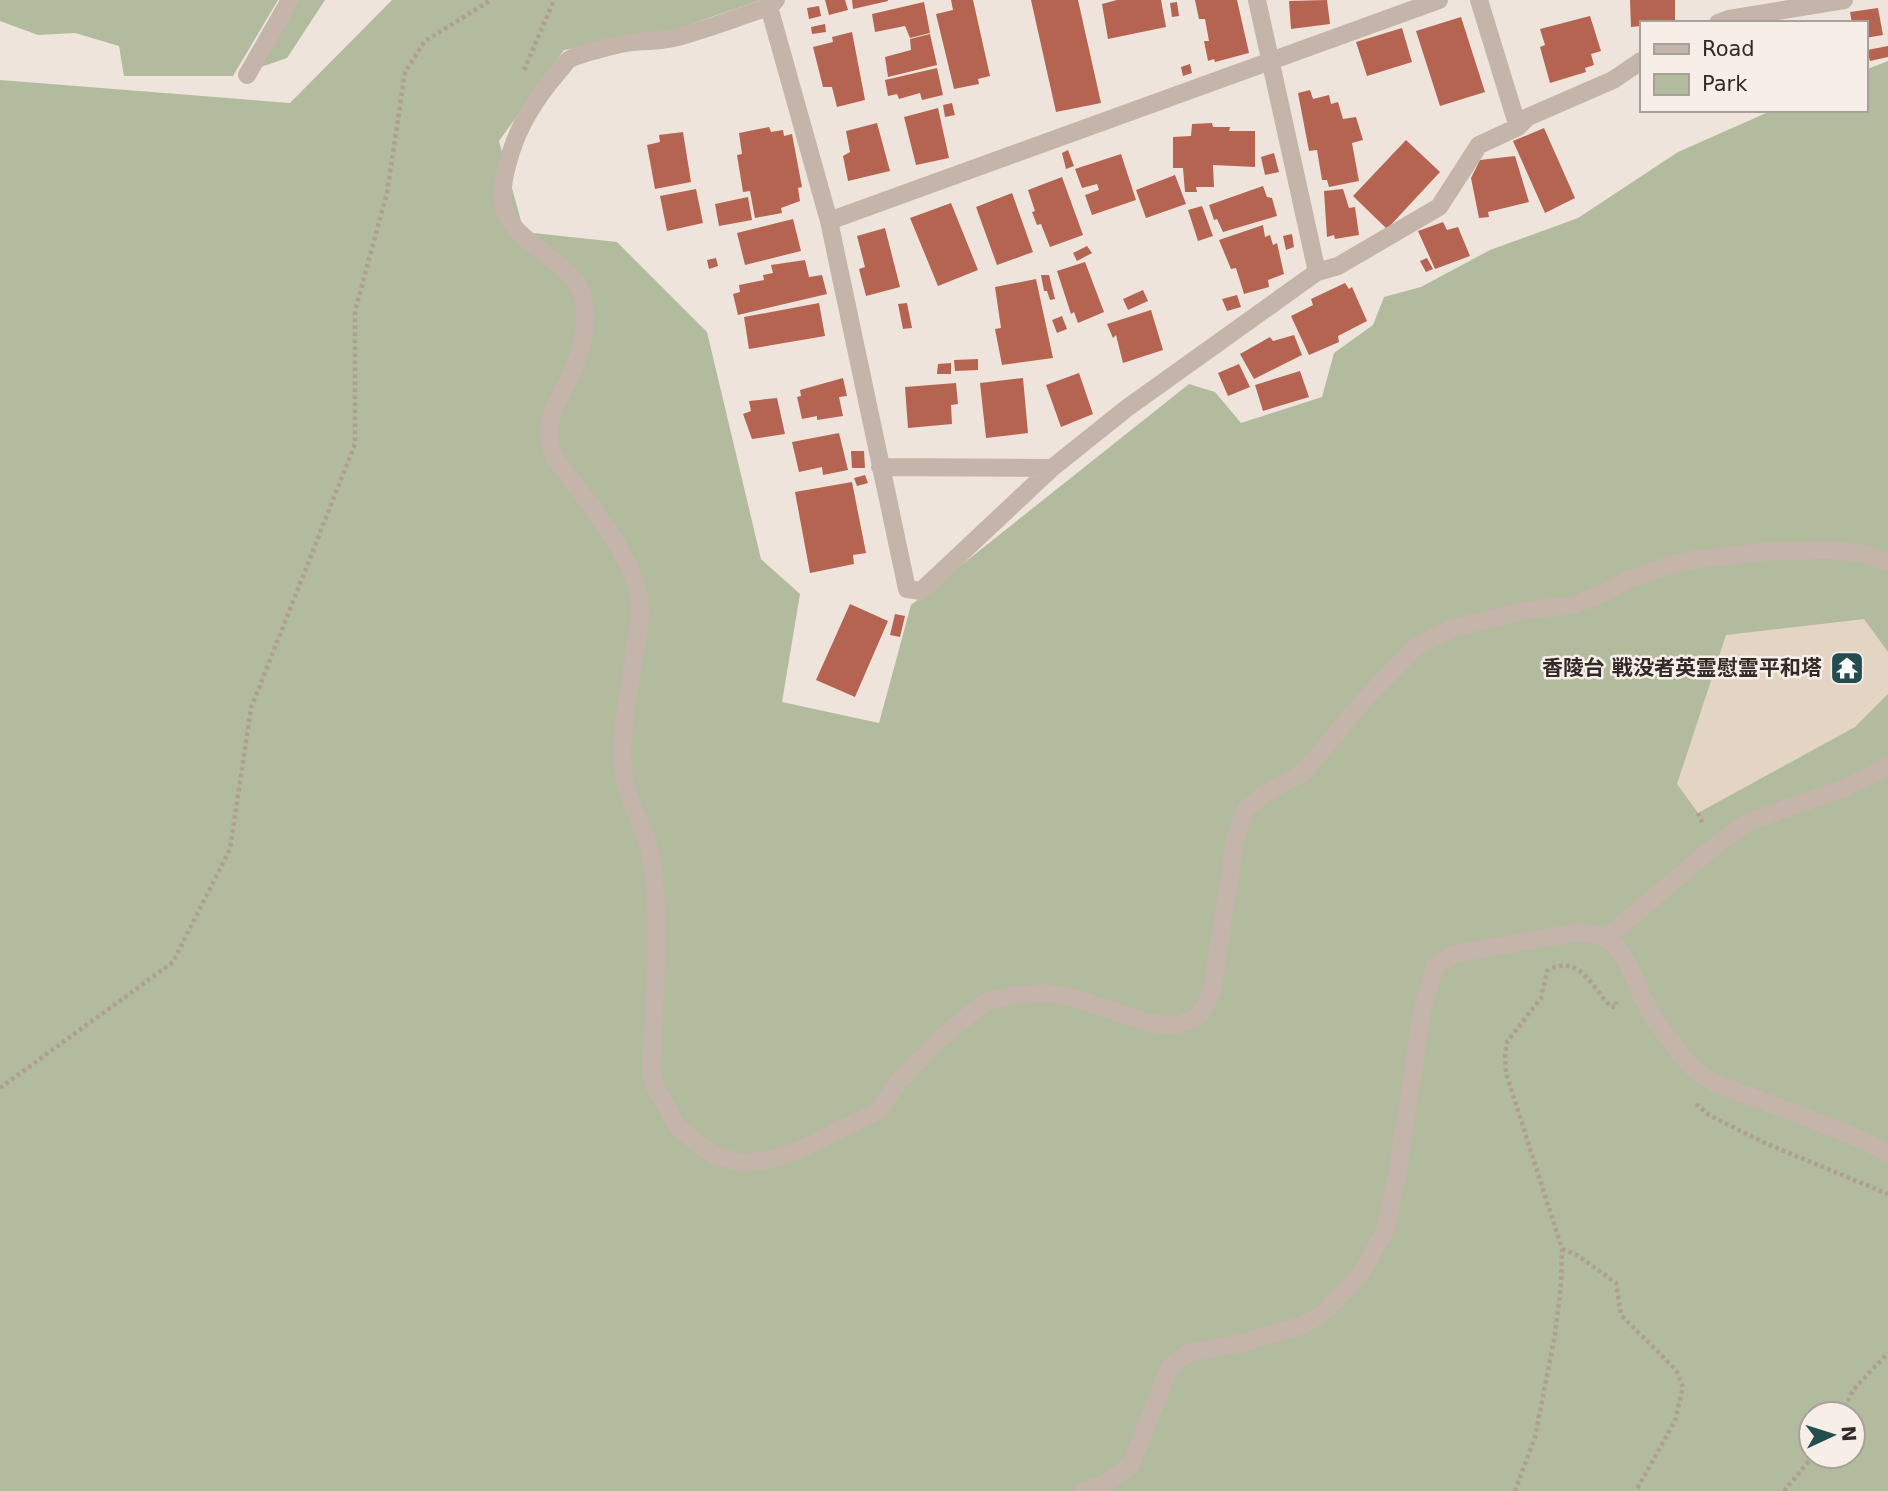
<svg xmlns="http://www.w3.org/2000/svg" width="1888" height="1491" viewBox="0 0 1888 1491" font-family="'DejaVu Sans','Noto Sans JP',sans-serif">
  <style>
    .green { fill: #b2bb9d; fill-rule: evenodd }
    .plaza { fill: #e4d4c4 }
    .building { fill: #b56452 }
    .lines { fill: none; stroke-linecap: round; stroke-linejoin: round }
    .path { stroke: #b09e93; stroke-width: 4.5; stroke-dasharray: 3.5 3.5; stroke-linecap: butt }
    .lane { stroke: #c4b4a9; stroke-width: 18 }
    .street { stroke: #c4b4a9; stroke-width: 18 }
    .labels { text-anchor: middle; stroke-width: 5; stroke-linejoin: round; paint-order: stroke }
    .poi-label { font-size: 21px; font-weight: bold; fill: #322a28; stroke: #f6eee7; text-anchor: end }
  </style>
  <rect width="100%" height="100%" fill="#eee4db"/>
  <!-- green -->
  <path class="green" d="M 0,0 L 278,0 L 233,76 L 124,76 L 119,46 L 75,33 L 38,35 L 0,21 Z
    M 299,0 L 325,0 L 287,58 L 261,67 Z
    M 392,0 L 761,0 L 673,30 L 564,50 L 499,141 L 524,232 L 617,242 L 707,332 L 761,559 L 800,594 L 782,702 L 879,723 L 911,605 L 1189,384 L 1215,392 L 1241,423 L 1322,397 L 1334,353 L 1373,325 L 1384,297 L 1421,287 L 1490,250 L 1578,218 L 1678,152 L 1773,110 L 1865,110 L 1865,70 L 1888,61 L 1888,1491 L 0,1491 L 0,80 L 290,103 ZM 1811,1414 L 1853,1414 L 1853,1456 L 1811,1456 Z"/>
  <!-- plaza -->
  <path class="plaza" d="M 1864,619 L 1888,652 L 1888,694 L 1855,727 L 1698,813 L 1677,784 L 1726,635 Z"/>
  <!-- building -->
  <path class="building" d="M 825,0 L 845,0 L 848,10 L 829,15 Z
    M 852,0 L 888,0 L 888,1 L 853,9 Z
    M 951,0 L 973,0 L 990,76 L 978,79 L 979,84 L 954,89 L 936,14 L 953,10 Z
    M 1031,0 L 1078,0 L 1101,103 L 1056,112 Z
    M 1117,0 L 1161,0 L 1166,27 L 1108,39 L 1102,4 Z
    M 1195,0 L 1237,0 L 1249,53 L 1215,62 L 1214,59 L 1208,61 L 1204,41 L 1209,41 L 1205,19 L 1199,19 Z
    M 1327,0 L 1330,24 L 1291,29 L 1289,1 Z
    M 1630,0 L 1675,0 L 1675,22 L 1641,23 L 1641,26 L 1631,27 Z
    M 924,2 L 930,33 L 910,38 L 905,26 L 875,32 L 872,14 Z
    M 1177,2 L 1179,16 L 1172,17 L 1170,3 Z
    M 819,6 L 821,16 L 809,19 L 807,8 Z
    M 1878,8 L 1883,35 L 1865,38 L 1865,23 L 1852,23 L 1850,12 Z
    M 1590,16 L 1601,51 L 1591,54 L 1594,65 L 1585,68 L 1586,72 L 1550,83 L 1540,47 L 1545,45 L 1540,29 Z
    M 1461,17 L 1485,92 L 1440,106 L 1416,31 Z
    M 825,24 L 826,32 L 812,34 L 811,27 Z
    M 1402,28 L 1412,62 L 1367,76 L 1356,42 Z
    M 852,32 L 865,100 L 837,107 L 832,87 L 823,87 L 813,47 L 833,42 L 832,37 Z
    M 930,34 L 937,65 L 888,77 L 885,57 L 911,50 L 910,39 Z
    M 1888,46 L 1888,57 L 1870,61 L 1867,50 Z
    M 1190,64 L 1192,73 L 1183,76 L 1181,67 Z
    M 937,68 L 943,95 L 922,100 L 920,93 L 899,99 L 897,94 L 888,96 L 885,80 Z
    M 1310,90 L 1313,99 L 1329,95 L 1331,104 L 1338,102 L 1343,119 L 1356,117 L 1363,140 L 1352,143 L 1359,181 L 1329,187 L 1327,180 L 1322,180 L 1317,150 L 1309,151 L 1298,93 Z
    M 952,103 L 955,115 L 945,117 L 943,105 Z
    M 938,108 L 949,158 L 916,165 L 904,117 Z
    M 877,123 L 890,171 L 848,181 L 843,156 L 850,152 L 846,131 Z
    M 1212,123 L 1213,127 L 1230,127 L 1229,131 L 1255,131 L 1255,167 L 1213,165 L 1214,187 L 1196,187 L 1197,192 L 1185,192 L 1183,168 L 1173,168 L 1173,137 L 1191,136 L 1192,124 Z
    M 769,127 L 771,132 L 783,130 L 784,136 L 792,134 L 802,187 L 798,188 L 800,201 L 781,208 L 782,213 L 755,218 L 750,191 L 743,192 L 737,155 L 742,154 L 739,133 Z
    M 1544,128 L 1575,198 L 1545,213 L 1513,141 Z
    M 683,132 L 691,182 L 655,189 L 647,145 L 660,142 L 659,135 Z
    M 1406,140 L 1440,172 L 1387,229 L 1353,196 Z
    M 1068,150 L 1074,166 L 1066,169 L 1062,153 Z
    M 1274,153 L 1279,172 L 1265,175 L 1261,157 Z
    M 1121,154 L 1136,200 L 1092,215 L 1085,195 L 1099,190 L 1097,184 L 1082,188 L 1075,169 Z
    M 1515,156 L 1529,202 L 1488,212 L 1489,217 L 1479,218 L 1471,178 L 1480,160 Z
    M 1175,175 L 1186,204 L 1146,218 L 1136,190 Z
    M 1062,177 L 1083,235 L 1050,247 L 1041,224 L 1037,225 L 1032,212 L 1035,211 L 1028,190 Z
    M 1263,186 L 1267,197 L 1272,198 L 1277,216 L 1223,232 L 1217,219 L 1214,220 L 1209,205 Z
    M 696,189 L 703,223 L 667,231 L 660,196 Z
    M 1343,189 L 1349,208 L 1355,207 L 1359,235 L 1335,239 L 1334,235 L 1327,237 L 1324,191 Z
    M 1012,193 L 1033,252 L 997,265 L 976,207 Z
    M 748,197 L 752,220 L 719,226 L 715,204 Z
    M 951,203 L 978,270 L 938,286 L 910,218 Z
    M 1202,206 L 1213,236 L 1198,241 L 1188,210 Z
    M 793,219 L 801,251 L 745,265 L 737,233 Z
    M 1443,222 L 1447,230 L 1458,227 L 1470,256 L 1435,269 L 1418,231 Z
    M 1263,225 L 1265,237 L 1270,235 L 1273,245 L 1277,243 L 1284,274 L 1268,280 L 1269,287 L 1244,294 L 1236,268 L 1231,269 L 1219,240 Z
    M 885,228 L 900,287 L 866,296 L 859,269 L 865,267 L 857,236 Z
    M 1292,234 L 1294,247 L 1286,250 L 1283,236 Z
    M 1087,246 L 1092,253 L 1077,261 L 1073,253 Z
    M 716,258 L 718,266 L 709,269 L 707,260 Z
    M 1427,258 L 1433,269 L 1426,272 L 1420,261 Z
    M 805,260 L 809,277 L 822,275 L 827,294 L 738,315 L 733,294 L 740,292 L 739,285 L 764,280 L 763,275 L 773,273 L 771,265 Z
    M 1085,262 L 1104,312 L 1078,323 L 1074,312 L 1071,314 L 1057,271 Z
    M 1041,275 L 1049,275 L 1055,299 L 1050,300 L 1047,291 L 1044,291 Z
    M 1036,279 L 1053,358 L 1002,365 L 995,329 L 1001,328 L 995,287 Z
    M 1345,283 L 1349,289 L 1352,287 L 1367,321 L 1338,336 L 1339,342 L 1309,355 L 1291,316 L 1313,305 L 1311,299 Z
    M 1143,290 L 1148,301 L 1128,310 L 1123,299 Z
    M 1237,295 L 1241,307 L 1227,311 L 1222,299 Z
    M 819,303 L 825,336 L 749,349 L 744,317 Z
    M 907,303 L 912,328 L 903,329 L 898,304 Z
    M 1151,310 L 1163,350 L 1123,363 L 1116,335 L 1113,338 L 1107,324 Z
    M 1062,316 L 1067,329 L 1057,333 L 1052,320 Z
    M 1294,335 L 1302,355 L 1254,379 L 1240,354 L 1270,337 L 1273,341 Z
    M 978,359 L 978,370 L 955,371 L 954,360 Z
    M 951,363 L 951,374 L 937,374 L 938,364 Z
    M 1239,364 L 1250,387 L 1228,396 L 1218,373 Z
    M 1300,371 L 1309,397 L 1263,411 L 1255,385 Z
    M 1079,373 L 1093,414 L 1061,427 L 1046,385 Z
    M 843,378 L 847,396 L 839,397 L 843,416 L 817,420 L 817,416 L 802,419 L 797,397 L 801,396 L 800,390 Z
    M 1023,378 L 1028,433 L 986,438 L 980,383 Z
    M 956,383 L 958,404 L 951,405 L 952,424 L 908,428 L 905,387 Z
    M 777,398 L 785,434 L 752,439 L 743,414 L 751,411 L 749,401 Z
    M 839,433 L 848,470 L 823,475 L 822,467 L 799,472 L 792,442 Z
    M 851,451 L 864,451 L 865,468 L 852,468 Z
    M 865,475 L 868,483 L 857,486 L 854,478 Z
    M 852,482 L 866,553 L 853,555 L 854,564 L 810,573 L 795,492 Z
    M 850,604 L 888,621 L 855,697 L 816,680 Z
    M 895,614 L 905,616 L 900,637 L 890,635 Z"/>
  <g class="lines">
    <!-- path -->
    <path class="path" d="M 524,70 L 554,0
      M 1698,813 L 1703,825
      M 0,1088 L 173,962 L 230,849 L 251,708 L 355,444 L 355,311 L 387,193 L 405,72 L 425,41 L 491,0
      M 1696,1104 L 1709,1115 L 1767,1144 L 1888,1194
      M 1562,1249 L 1577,1255 L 1616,1283 L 1621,1315 L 1676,1370 L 1683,1387 L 1675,1421 L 1636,1491
      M 1842,1414 L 1853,1390 L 1888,1353
      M 1515,1491 L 1535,1437 L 1555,1335 L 1561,1285 L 1562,1249 L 1506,1073 L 1505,1054 L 1507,1042 L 1541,998 L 1547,971 C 1578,952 1593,988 1611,1007 L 1616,1007 L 1616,1002
      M 1784,1491 L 1813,1456"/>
    <!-- lane -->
    <path class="lane" d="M 1479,0 L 1518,127
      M 769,7 C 737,17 706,30 673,38 C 658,42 642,40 626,43 C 615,45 579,54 570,59 C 566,61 563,67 559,71 C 538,95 521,120 511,152 C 505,172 497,198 508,218 C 527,251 578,264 584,303 C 588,324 583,345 575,365 C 562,400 537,419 555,458 C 584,499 638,558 640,608 C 641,622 637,637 635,650 C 630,685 618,743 624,777 C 629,805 646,829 651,857 C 662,921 654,1003 651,1069 L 654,1085 L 679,1129 L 712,1154 L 741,1163 L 768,1160 L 797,1151 L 878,1111 L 898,1082 L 941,1038 L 985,1002 L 1016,995 L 1045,993 L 1071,997 L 1149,1023 L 1174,1026 L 1195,1019 L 1205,1006 L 1212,991 L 1236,836 L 1246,809 L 1264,794 L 1304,772 L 1363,701 L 1417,646 L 1453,628 L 1522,611 L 1574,605 L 1604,593 L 1625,581 L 1667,566 L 1692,560 L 1772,551 L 1829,550 L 1859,553 L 1888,562
      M 1718,23 L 1729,19 L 1844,0
      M 247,75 L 290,0
      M 829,221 L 907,589 L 921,591 L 1052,468
      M 880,467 L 1052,468 L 1127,408 L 1317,272 L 1338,266 L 1439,207 L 1479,145 L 1518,127 L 1528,117 L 1613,80 L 1641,61
      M 1606,938 L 1709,851 L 1747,822 L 1840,790 L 1888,767
      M 1083,1491 L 1104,1484 L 1130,1466 L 1170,1367 L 1189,1353 L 1242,1343 L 1303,1325 L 1321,1315 L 1360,1275 L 1385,1231 L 1397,1176 L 1423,1006 L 1436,965 L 1454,954 L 1579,932 C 1628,935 1628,973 1648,1008 C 1658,1027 1679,1052 1693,1068 C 1706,1083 1741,1093 1760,1100 C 1803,1117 1847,1131 1888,1153"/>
    <!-- street -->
    <path class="street" d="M 776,0 L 769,7 L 829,221 L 1439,0
      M 1257,0 L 1317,272"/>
  </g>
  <!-- icons -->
  <defs>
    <g id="temple-square" transform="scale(1.75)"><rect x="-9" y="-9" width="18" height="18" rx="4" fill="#234d4e" stroke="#f6eee7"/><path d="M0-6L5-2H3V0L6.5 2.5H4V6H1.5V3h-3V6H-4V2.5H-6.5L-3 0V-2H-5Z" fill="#fff"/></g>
  </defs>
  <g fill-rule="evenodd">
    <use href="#temple-square" x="1847" y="668"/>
  </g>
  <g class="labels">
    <!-- poi labels -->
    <g class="poi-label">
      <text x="1822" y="675">香陵台 戦没者英霊慰霊平和塔</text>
    </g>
  </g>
  <!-- legend -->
  <rect x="1640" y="21" width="228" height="91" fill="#f6eee7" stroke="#a8a09b" stroke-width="2"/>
  <rect x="1654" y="44" width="35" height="10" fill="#c4b4a9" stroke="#a8a09b" stroke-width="2"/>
  <text x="1702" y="56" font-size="21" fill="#322a28">Road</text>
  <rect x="1654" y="74" width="35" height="21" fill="#b2bb9d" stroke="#a8a09b" stroke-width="2"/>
  <text x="1702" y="91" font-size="21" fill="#322a28">Park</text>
  <!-- north arrow -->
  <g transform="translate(1832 1435) rotate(86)"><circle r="33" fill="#f6eee7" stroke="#a8a09b" stroke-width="2"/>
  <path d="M0-5L12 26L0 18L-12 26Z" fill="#234d4e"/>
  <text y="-10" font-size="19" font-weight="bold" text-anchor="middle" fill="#322a28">N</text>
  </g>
</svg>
